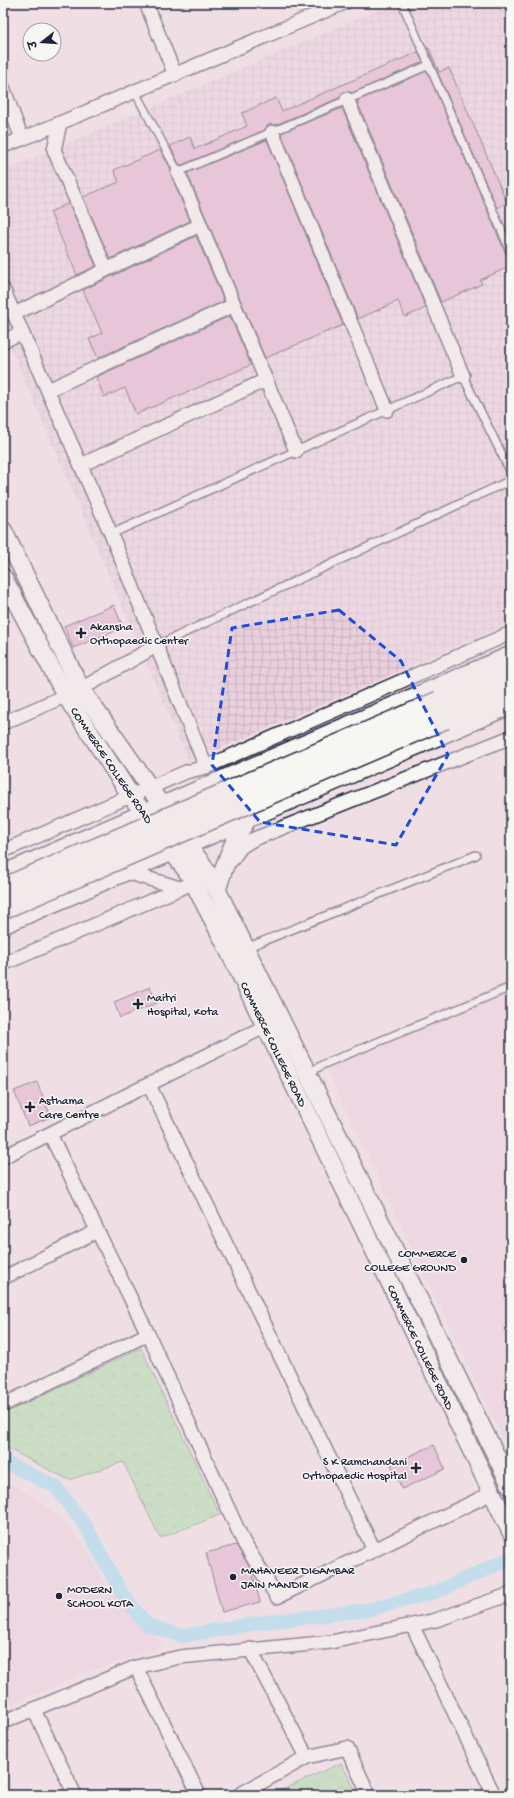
<svg xmlns="http://www.w3.org/2000/svg" width="514" height="1798" viewBox="0 0 514 1798" font-family="'Gochi Hand','Playpen Sans Deva',sans-serif">
  <style>
    .built { fill: #eacfdc }
    .industrial { fill: url(#industrial-grid) }
    .park { fill: url(#park-tufts); stroke: #627f6e }
    .lines { fill: none; stroke-linecap: round; stroke-linejoin: round }
    .canal { stroke: #91dcf2; stroke-width: 14 }
    .building { fill: #deaac6; stroke: #22223b }
    .service-casing { stroke: #22223b; stroke-width: 10 }
    .minor-casing { stroke: #22223b; stroke-width: 16 }
    .tertiary-casing { stroke: #22223b; stroke-width: 20 }
    .primary-casing { stroke: #22223b; stroke-width: 24 }
    .service { stroke: #f6f6f2; stroke-width: 7 }
    .minor { stroke: #f6f6f2; stroke-width: 13 }
    .tertiary { stroke: #f6f6f2; stroke-width: 17 }
    .primary { stroke: #f6f6f2; stroke-width: 21 }
    .primary-bridge-casing { stroke: #22223b; stroke-width: 24; stroke-linecap: butt }
    .primary-bridge { stroke: #f6f6f2; stroke-width: 21 }
    .marked { fill: none; stroke: #1d4ed8; stroke-width: 3; stroke-dasharray: 8 5; stroke-linejoin: round }
    .poi-dot { fill: #22223b; stroke: #f6f6f2; stroke-width: 1.5 }
    .labels { text-anchor: middle; stroke-width: 3; stroke-linejoin: round; paint-order: stroke }
    .poi-label { font-size: 12px; fill: #22223b; stroke: #f6f6f2; text-anchor: start }
    .street-label { font-size: 12px; fill: #22223b; stroke: #f6f6f2 }
  </style>
  <defs>
    <pattern id="industrial-grid" width="8" height="8" patternUnits="userSpaceOnUse"><rect width="8" height="8" fill="#eacfdc"/><path d="M0 4h8M4 0v8" fill="none" stroke="#c8b1be"/></pattern>
    <pattern id="park-tufts" width="24" height="20" patternUnits="userSpaceOnUse"><rect width="24" height="20" fill="#a2dca1"/><path d="M3 7l-1-3M5 7V3M7 7l1-3M15 17l-1-3M17 17v-4M19 17l1-3" fill="none" stroke="#8bbc8c"/></pattern>
  </defs>
  <rect width="100%" height="100%" fill="#efdfe5"/>
  <filter id="ink" filterUnits="userSpaceOnUse"><feTurbulence type="fractalNoise" baseFrequency=".025" numOctaves="2"/><feDisplacementMap in="SourceGraphic" scale="8" xChannelSelector="R" yChannelSelector="G"/><feConvolveMatrix kernelMatrix="1 2 1 2 8 2 1 2 1" color-interpolation-filters="sRGB"/></filter>
  <g filter="url(#ink)">
    <!-- built -->
    <path class="built" d="M 511,977 L 511,1456 L 324,1064 Z
      M 3,1479 L 48,1507 L 82,1542 L 106,1586 L 123,1605 L 165,1646 L 88,1672 L 3,1708 Z"/>
    <!-- industrial -->
    <path class="industrial" d="M 394,3 L 511,3 L 511,623 L 189,762 L 3,330 L 3,171 Z"/>
    <!-- park -->
    <path class="park" d="M 141,1348 L 220,1515 L 160,1538 L 123,1462 L 69,1480 L 3,1446 L 3,1414 Z
      M 341,1763 L 358,1795 L 271,1795 Z"/>
    <g class="lines">
      <!-- canal -->
      <path class="canal" d="M 3,1461 L 56,1487 L 87,1528 L 122,1594 L 147,1625 L 182,1636 L 258,1623 L 367,1610 L 436,1592 L 511,1558"/>
    </g>
    <!-- building -->
    <path class="building" d="M 427,48 L 429,48 L 439,72 L 449,68 L 507,203 L 497,208 Z
      M 418,52 L 423,62 L 352,93 L 344,92 L 339,98 L 275,125 L 269,125 L 265,130 L 182,165 L 179,164 L 170,146 L 190,137 L 195,149 L 247,126 L 242,113 L 276,98 L 282,111 Z
      M 427,71 L 506,254 L 511,257 L 511,266 L 480,280 L 482,284 L 441,302 L 357,101 Z
      M 342,108 L 426,308 L 405,317 L 398,301 L 358,319 L 281,133 Z
      M 267,140 L 343,325 L 265,358 L 187,173 Z
      M 160,150 L 171,169 L 171,175 L 190,221 L 110,259 L 83,197 L 119,182 L 114,170 Z
      M 69,203 L 96,266 L 77,275 L 50,212 Z
      M 196,236 L 224,301 L 98,358 L 89,339 L 102,333 L 83,290 Z
      M 230,316 L 251,365 L 136,414 L 125,388 L 104,397 L 96,377 Z
      M 114,605 L 123,628 L 73,648 L 64,626 Z
      M 150,987 L 157,1003 L 120,1018 L 114,1002 Z
      M 37,1082 L 51,1117 L 28,1126 L 14,1091 Z
      M 434,1445 L 445,1469 L 402,1489 L 391,1464 Z
      M 236,1545 L 252,1571 L 260,1602 L 222,1612 L 206,1553 Z"/>
    <g class="lines">
      <!-- service casing -->
      <g class="service-casing">
        <path id="service" d="M 402,3 L 511,252
          M 135,92 L 178,172 L 429,65
          M 111,534 L 463,376 L 511,473
          M 156,646 L 511,480
          M 246,948 L 476,855
          M 307,1074 L 324,1064 L 511,987"/>
      </g>
      <!-- minor casing -->
      <g class="minor-casing">
        <path id="minor" d="M 146,3 L 175,75
          M 3,87 L 22,139 L 3,146
          M 347,99 L 463,376
          M 60,123 L 54,150 L 106,269
          M 272,132 L 387,410
          M 22,139 L 344,3
          M 178,172 L 296,451
          M 3,289 L 111,534 L 206,767
          M 14,314 L 200,225
          M 3,341 L 22,333
          M 48,390 L 234,305
          M 81,465 L 266,380
          M 3,723 L 81,689 L 156,646
          M 3,851 L 186,772 L 206,767 L 511,633
          M 231,861 L 241,847 L 254,839 L 511,737
          M 126,872 L 180,888
          M 3,964 L 202,879
          M 149,1085 L 374,1550
          M 50,1134 L 148,1334 L 244,1543 L 277,1597 L 492,1493
          M 3,1157 L 274,1022
          M 3,1278 L 97,1231
          M 3,1405 L 148,1334
          M 412,1625 L 494,1795
          M 250,1649 L 307,1757
          M 136,1667 L 199,1795
          M 34,1710 L 75,1795
          M 3,1722 L 136,1667 L 180,1657 L 331,1642 L 436,1620 L 511,1594
          M 239,1795 L 307,1757 L 347,1748 L 369,1795"/>
      </g>
      <!-- tertiary casing -->
      <g class="tertiary-casing">
        <path id="tertiary" d="M 3,530 L 81,689 L 150,788 L 187,846 L 201,862 L 217,890 L 511,1486
          M 3,577 L 66,696 L 131,796 L 189,874 L 224,941 L 511,1532
          M 3,874 L 511,655
          M 217,890 C 225,864 232,842 247,820
          M 3,925 L 511,705"/>
      </g>
      <!-- primary casing -->
      <g class="primary-casing">
        <path id="primary" d="M 439,702 L 511,670
          M 445,718 L 511,689"/>
      </g>
      <!-- service -->
      <use href="#service" class="service"/>
      <!-- minor -->
      <use href="#minor" class="minor"/>
      <!-- tertiary -->
      <use href="#tertiary" class="tertiary"/>
      <!-- primary -->
      <use href="#primary" class="primary"/>
      <!-- primary-bridge casing -->
      <g class="primary-bridge-casing">
        <path id="primary-bridge" d="M 3,889 L 439,702
          M 3,908 L 445,718"/>
      </g>
      <!-- primary-bridge -->
      <use href="#primary-bridge" class="primary-bridge"/>
    </g>
  </g>
  <!-- marked area -->
  <path d="M0 0H514V1798H0ZM 339,610 L 401,661 L 448,755 L 396,845 L 260,822 L 212,765 L 232,628 Z" fill="#efdfe5" fill-opacity=".55" fill-rule="evenodd"/>
  <path class="marked" d="M 339,610 L 401,661 L 448,755 L 396,845 L 260,822 L 212,765 L 232,628 Z"/>
  <!-- markers -->
  <g class="poi-dot">
    <path d="M79 627h4v4h4v4h-4v4h-4v-4h-4v-4h4z"/>
    <path d="M136 998h4v4h4v4h-4v4h-4v-4h-4v-4h4z"/>
    <path d="M28 1101h4v4h4v4h-4v4h-4v-4h-4v-4h4z"/>
    <circle cx="464" cy="1260" r="4"/>
    <path d="M414 1462h4v4h4v4h-4v4h-4v-4h-4v-4h4z"/>
    <circle cx="233" cy="1577" r="4"/>
    <circle cx="59" cy="1596" r="4"/>
  </g>
  <g class="labels">
    <!-- poi labels -->
    <g class="poi-label">
      <text x="90" y="630">Akansha<tspan x="90" dy="14">Orthopaedic Center</tspan></text>
      <text x="147" y="1001">Maitri<tspan x="147" dy="14">Hospital, Kota</tspan></text>
      <text x="39" y="1104">Asthama<tspan x="39" dy="14">Care Centre</tspan></text>
      <text x="456" y="1257" text-anchor="end">COMMERCE<tspan x="456" dy="14">COLLEGE GROUND</tspan></text>
      <text x="407" y="1465" text-anchor="end">S K Ramchandani<tspan x="407" dy="14">Orthopaedic Hospital</tspan></text>
      <text x="241" y="1574">MAHAVEER DIGAMBAR<tspan x="241" dy="14">JAIN MANDIR</tspan></text>
      <text x="67" y="1593">MODERN<tspan x="67" dy="14">SCHOOL KOTA</tspan></text>
    </g>
    <!-- street labels -->
    <g class="street-label">
      <text transform="translate(112 765) rotate(56)" y="4">COMMERCE COLLEGE ROAD</text>
      <text transform="translate(274 1044) rotate(64)" y="4">COMMERCE COLLEGE ROAD</text>
      <text transform="translate(421 1347) rotate(64)" y="4">COMMERCE COLLEGE ROAD</text>
    </g>
  </g>
  <!-- margin -->
  <rect width="514" height="1798" fill="none" stroke="#f6f6f2" stroke-width="16"/>
  <rect x="8" y="8" width="498" height="1782" fill="none" stroke="#22223b" stroke-width="1.5" filter="url(#ink)"/>
  <!-- north arrow -->
  <g transform="translate(42 42) rotate(253)"><circle r="19" fill="#f6f6f2" stroke="#a1a1a9"/>
  <path d="M0-3L7 15L0 10L-7 15Z" fill="#22223b"/>
  <text y="-6" font-size="11" font-weight="bold" text-anchor="middle" fill="#22223b">उ</text>
  </g>
</svg>
